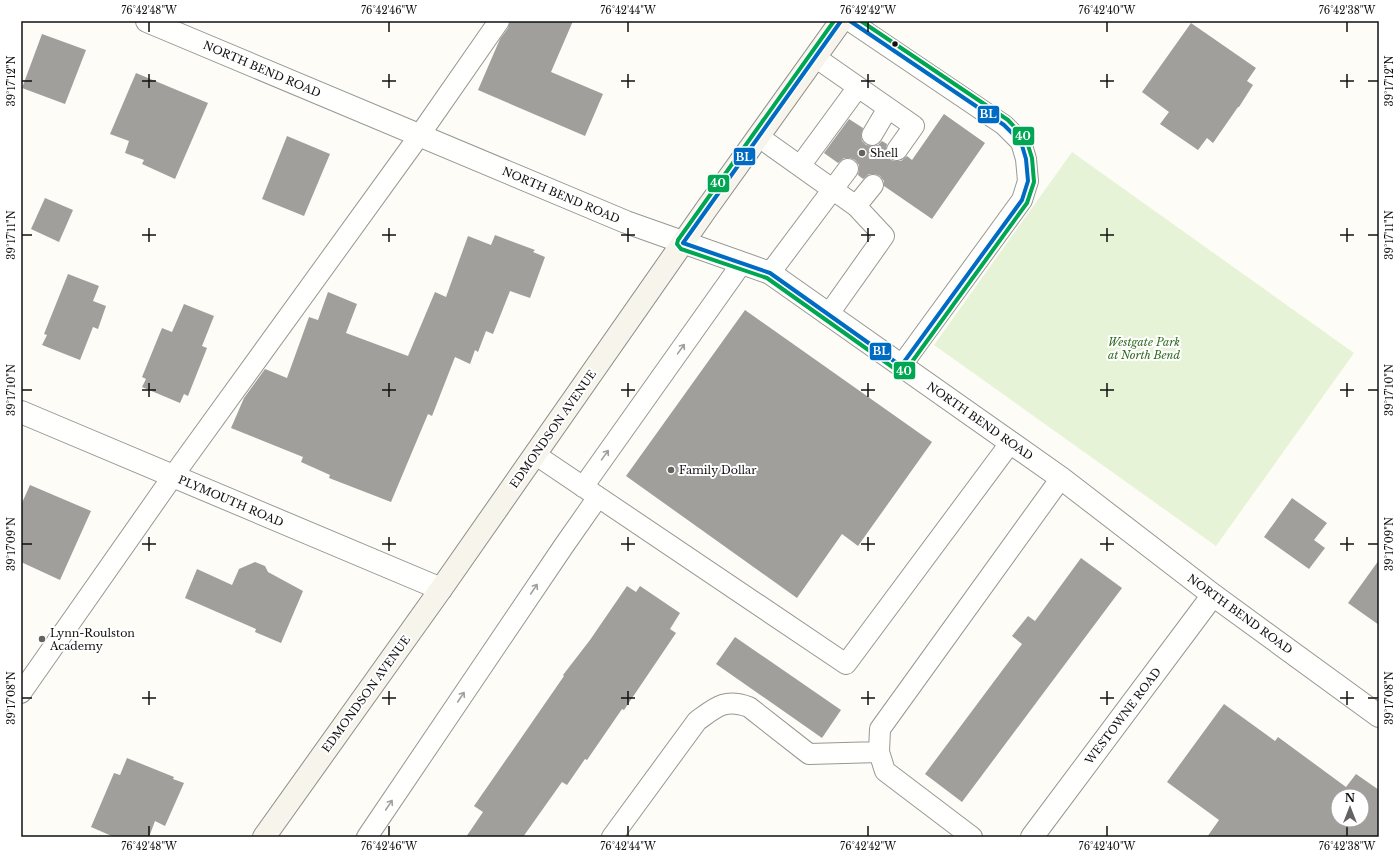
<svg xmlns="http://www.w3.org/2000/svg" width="1400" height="858" viewBox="0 0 1400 858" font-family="'Libre Baskerville',serif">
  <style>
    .green { fill: #e7f3d7 }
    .building { fill: #a19f9c; fill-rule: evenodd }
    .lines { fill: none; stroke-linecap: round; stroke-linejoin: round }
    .lane-casing { stroke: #979795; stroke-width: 22 }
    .street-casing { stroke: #979795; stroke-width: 24 }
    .secondary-casing { stroke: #8e8d8b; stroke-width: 24 }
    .lane { stroke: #fffffe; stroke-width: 20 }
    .street { stroke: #fffffe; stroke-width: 22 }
    .secondary { stroke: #f6f4eb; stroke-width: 22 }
    .bus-1-casing { stroke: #fff; stroke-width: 7 }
    .bus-2-casing { stroke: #fff; stroke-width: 7 }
    .bus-1 { stroke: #006bc3; stroke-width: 4 }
    .bus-2 { stroke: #00a651; stroke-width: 4 }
    .oneway { stroke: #a0a09f }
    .ticks { fill: none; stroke: #111; stroke-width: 1.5 }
    .bus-dot { fill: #111; stroke: #fff; stroke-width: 1.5 }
    .poi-dot { fill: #646362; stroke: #fff; stroke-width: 1.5 }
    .labels { text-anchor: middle; stroke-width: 4; stroke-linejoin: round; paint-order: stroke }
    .street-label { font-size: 11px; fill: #111; stroke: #fff }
    .poi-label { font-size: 11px; fill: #111; stroke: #fff; text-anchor: start }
    .park-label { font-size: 11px; font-style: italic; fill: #2f6b1f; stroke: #fff }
    .line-badge { stroke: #fff; stroke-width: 1.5 }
    .badge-label { font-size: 11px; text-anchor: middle; font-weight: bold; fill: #fff }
    .neatline { fill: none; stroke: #111; stroke-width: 1.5 }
    .ticks-label { font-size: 10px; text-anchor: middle; fill: #111 }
  </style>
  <rect width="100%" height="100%" fill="#fdfcf7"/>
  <!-- green -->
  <path class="green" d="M 1072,152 L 1354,353 L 1216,546 L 934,345 Z"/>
  <!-- building -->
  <path class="building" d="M 510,21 L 573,21 L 551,72 L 603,94 L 585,136 L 478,90 L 500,39 L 508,28 Z
    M 1191,23 L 1256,68 L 1247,81 L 1253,85 L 1239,107 L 1238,107 L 1213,143 L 1207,138 L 1198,150 L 1160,124 L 1169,112 L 1142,92 Z
    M 42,34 L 86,50 L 65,104 L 22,88 Z
    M 136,73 L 208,103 L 175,179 L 142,164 L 144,160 L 125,153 L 129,141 L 110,134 Z
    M 944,114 L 985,143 L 932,219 L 884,186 L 884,181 L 880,176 L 875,174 L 869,174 L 863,179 L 858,175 L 859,170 L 859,165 L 855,160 L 850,158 L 844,158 L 838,163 L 824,153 L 849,119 L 863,128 L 861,135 L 862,141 L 866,145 L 872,146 L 878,145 L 882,141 L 887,144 L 886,149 L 886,154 L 891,160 L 896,161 L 901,161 L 907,156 L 912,160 Z
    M 287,136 L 330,154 L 304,216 L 262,199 Z
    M 45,198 L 73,210 L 59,242 L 31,229 Z
    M 495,235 L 535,250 L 533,252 L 545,257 L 530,298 L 510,291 L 493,334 L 486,331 L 478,352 L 475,350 L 470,364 L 455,357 L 432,416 L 428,414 L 391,502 L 329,478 L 330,475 L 301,462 L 303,457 L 231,428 L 244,398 L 265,369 L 287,378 L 309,317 L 318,320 L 328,292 L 357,304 L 346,333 L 408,356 L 435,292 L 446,297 L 468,236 L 491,245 Z
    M 68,274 L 99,286 L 93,301 L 106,306 L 98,329 L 93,327 L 80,360 L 42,345 L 47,335 L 44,334 Z
    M 184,304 L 214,316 L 202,346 L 207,348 L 188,396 L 184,394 L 180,403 L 142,387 L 146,379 L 142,377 L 162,328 L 172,332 Z
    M 745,310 L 932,442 L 858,546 L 842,534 L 797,598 L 626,476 Z
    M 30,485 L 91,511 L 60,580 L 21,562 L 21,505 Z
    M 1292,498 L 1327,523 L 1314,540 L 1325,548 L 1309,569 L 1264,537 Z
    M 1081,558 L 1122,588 L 962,802 L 925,774 L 1022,644 L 1012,636 L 1028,616 L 1035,621 Z
    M 1379,560 L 1379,625 L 1348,603 Z
    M 255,562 L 265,566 L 268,572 L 303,591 L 281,643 L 255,632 L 256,629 L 185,598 L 197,569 L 232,585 L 239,569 Z
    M 627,586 L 636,592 L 640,586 L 680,613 L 670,629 L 676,633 L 624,710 L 622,709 L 587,760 L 585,759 L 567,785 L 562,782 L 523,837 L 466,837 L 483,812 L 474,806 L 564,676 L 563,675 L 590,640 Z
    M 735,637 L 841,710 L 822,738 L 716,664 Z
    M 1224,704 L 1275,741 L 1278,737 L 1346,787 L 1356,774 L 1379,790 L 1379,837 L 1207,837 L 1219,820 L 1167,782 ZM 1338,796 L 1362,796 L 1362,820 L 1338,820 Z
    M 127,758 L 174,777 L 173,779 L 184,783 L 165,826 L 155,821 L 149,837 L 114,837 L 91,827 L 114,773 L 120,775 Z"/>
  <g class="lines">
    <!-- lane casing -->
    <g class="lane-casing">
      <path id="lane" d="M 850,21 L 1004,125 L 1021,142 L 1026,159 L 1028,181 L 1022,200 L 901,366
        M 815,57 L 914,126 L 897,150
        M 872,135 L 888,108
        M 759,137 L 856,206 L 873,185
        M 800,166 L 858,87
        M 770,273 L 848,169
        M 828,315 L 884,236 L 856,206
        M 536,455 L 846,664 L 1011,442
        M 583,487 L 742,263
        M 21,693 L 173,476 L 419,136 L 499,21
        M 367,837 L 563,547 L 598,497
        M 612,837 L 697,721 C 716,707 725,698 749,707 L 809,754 L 879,752
        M 972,837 L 885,771 L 879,752 L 880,729 L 1061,478"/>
    </g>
    <!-- street casing -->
    <g class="street-casing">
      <path id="street" d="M 147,21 L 626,222 L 770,273 L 1061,478 L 1213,595 L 1379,716
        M 21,412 L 441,589
        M 1032,837 L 1213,595"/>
    </g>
    <!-- secondary casing -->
    <g class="secondary-casing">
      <path id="secondary" d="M 264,837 L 441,589 L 705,211 L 841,21"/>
    </g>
    <!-- lane -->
    <use href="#lane" class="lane"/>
    <!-- street -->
    <use href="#street" class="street"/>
    <!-- secondary -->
    <use href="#secondary" class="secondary"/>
    <!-- bus-1 casing -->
    <g class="bus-1-casing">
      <path id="bus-1" d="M 841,21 L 683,243 L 770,273 L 901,366 L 1022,200 L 1028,181 L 1026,159 L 1021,142 L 1004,125 L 850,21"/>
    </g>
    <!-- bus-2 casing -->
    <g class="bus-2-casing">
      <path id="bus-2" d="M 834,21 L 678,240 L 677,244 L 681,249 L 767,278 L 898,371 L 902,372 L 906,370 L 1027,203 L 1034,182 L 1032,158 L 1026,139 L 1008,120 L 861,21"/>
    </g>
    <!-- bus-1 -->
    <use href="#bus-1" class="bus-1"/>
    <!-- bus-2 -->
    <use href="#bus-2" class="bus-2"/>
  </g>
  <!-- one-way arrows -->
  <defs><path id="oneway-shaft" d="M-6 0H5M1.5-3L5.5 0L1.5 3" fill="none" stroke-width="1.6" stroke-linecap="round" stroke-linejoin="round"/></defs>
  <g class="oneway">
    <use href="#oneway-shaft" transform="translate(681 349) rotate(-54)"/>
    <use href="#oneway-shaft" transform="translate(605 455) rotate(-54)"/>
    <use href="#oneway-shaft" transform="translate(534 589) rotate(-56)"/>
    <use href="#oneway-shaft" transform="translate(461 697) rotate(-56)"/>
    <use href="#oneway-shaft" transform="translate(389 805) rotate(-56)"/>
  </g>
  <!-- ticks -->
  <path class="ticks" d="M 149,22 L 149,32M 389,22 L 389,32M 628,22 L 628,32M 868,22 L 868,32M 1107,22 L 1107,32M 1347,22 L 1347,32M 149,74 L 149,88M 389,74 L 389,88M 628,74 L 628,88M 868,74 L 868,88M 1107,74 L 1107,88M 1347,74 L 1347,88M 22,81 L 32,81M 142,81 L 156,81M 382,81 L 396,81M 621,81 L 635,81M 861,81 L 875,81M 1100,81 L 1114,81M 1340,81 L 1354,81M 1368,81 L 1378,81M 149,228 L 149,242M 389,228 L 389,242M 628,228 L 628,242M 868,228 L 868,242M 1107,228 L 1107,242M 1347,228 L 1347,242M 22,235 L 32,235M 142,235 L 156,235M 382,235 L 396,235M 621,235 L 635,235M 861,235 L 875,235M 1100,235 L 1114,235M 1340,235 L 1354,235M 1368,235 L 1378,235M 149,383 L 149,397M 389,383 L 389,397M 628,383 L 628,397M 868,383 L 868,397M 1107,383 L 1107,397M 1347,383 L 1347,397M 22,390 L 32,390M 142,390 L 156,390M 382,390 L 396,390M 621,390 L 635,390M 861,390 L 875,390M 1100,390 L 1114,390M 1340,390 L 1354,390M 1368,390 L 1378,390M 149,537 L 149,551M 389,537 L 389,551M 628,537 L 628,551M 868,537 L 868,551M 1107,537 L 1107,551M 1347,537 L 1347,551M 22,544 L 32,544M 142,544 L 156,544M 382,544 L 396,544M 621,544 L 635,544M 861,544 L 875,544M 1100,544 L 1114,544M 1340,544 L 1354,544M 1368,544 L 1378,544M 149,691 L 149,705M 389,691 L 389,705M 628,691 L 628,705M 868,691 L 868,705M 1107,691 L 1107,705M 1347,691 L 1347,705M 22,698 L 32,698M 142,698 L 156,698M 382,698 L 396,698M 621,698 L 635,698M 861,698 L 875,698M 1100,698 L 1114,698M 1340,698 L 1354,698M 1368,698 L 1378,698M 149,826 L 149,836M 389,826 L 389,836M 628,826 L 628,836M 868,826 L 868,836M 1107,826 L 1107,836M 1347,826 L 1347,836"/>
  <!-- markers -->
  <circle class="bus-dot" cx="895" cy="44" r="3.5"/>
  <g class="poi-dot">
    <circle cx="862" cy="153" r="4"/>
    <circle cx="671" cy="470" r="4"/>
    <circle cx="42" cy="639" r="4"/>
  </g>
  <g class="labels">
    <!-- street labels -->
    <g class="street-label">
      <text transform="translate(262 69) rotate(23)" y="4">NORTH BEND ROAD</text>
      <text transform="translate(561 195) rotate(23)" y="4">NORTH BEND ROAD</text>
      <text transform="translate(980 421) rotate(35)" y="4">NORTH BEND ROAD</text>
      <text transform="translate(553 429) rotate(-55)" y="4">EDMONDSON AVENUE</text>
      <text transform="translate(231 501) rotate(23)" y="4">PLYMOUTH ROAD</text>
      <text transform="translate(1240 614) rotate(36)" y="4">NORTH BEND ROAD</text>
      <text transform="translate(366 694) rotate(-54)" y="4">EDMONDSON AVENUE</text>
      <text transform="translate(1123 716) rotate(-53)" y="4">WESTOWNE ROAD</text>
    </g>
    <!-- poi labels -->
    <g class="poi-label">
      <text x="870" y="157">Shell</text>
      <text x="679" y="474">Family Dollar</text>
      <text x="50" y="637">Lynn-Roulston<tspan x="50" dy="13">Academy</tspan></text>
    </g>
    <!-- park labels -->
    <g class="park-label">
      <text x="1144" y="346">Westgate Park<tspan x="1144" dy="13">at North Bend</tspan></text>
    </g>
  </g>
  <g class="line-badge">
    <rect x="977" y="105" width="23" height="19" rx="4" fill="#006bc3"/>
    <rect x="1012" y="126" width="23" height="20" rx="4" fill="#00a651"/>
    <rect x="733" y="147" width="23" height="19" rx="4" fill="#006bc3"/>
    <rect x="707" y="174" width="23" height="19" rx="4" fill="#00a651"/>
    <rect x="869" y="342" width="23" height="19" rx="4" fill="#006bc3"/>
    <rect x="893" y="361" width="23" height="19" rx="4" fill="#00a651"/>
  </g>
  <g class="badge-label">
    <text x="988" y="118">BL</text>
    <text x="1023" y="140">40</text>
    <text x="744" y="161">BL</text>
    <text x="718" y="187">40</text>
    <text x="881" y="355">BL</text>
    <text x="904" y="375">40</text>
  </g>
  <!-- border -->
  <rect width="1400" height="858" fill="none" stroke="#ffffff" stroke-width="44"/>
  <!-- north arrow -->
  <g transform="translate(1350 808)"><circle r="19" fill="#ffffff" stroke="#a0a0a0"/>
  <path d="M0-3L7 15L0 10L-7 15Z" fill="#646362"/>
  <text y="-6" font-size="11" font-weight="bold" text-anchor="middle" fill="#111111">N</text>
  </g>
  <rect x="22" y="22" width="1356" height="814" class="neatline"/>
  <g class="ticks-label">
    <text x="149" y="14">76°42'48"W</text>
    <text x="389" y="14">76°42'46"W</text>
    <text x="628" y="14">76°42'44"W</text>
    <text x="868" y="14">76°42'42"W</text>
    <text x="1107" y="14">76°42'40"W</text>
    <text x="1347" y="14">76°42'38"W</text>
    <text transform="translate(11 81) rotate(-90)" y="4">39°17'12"N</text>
    <text transform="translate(1389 81) rotate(-90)" y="4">39°17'12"N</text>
    <text transform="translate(11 235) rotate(-90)" y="4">39°17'11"N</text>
    <text transform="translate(1389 235) rotate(-90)" y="4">39°17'11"N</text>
    <text transform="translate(11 390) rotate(-90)" y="4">39°17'10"N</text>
    <text transform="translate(1389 390) rotate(-90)" y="4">39°17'10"N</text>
    <text transform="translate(11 544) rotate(-90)" y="4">39°17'09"N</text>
    <text transform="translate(1389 544) rotate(-90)" y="4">39°17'09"N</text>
    <text transform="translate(11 698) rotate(-90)" y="4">39°17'08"N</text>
    <text transform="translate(1389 698) rotate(-90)" y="4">39°17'08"N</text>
    <text x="149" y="850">76°42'48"W</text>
    <text x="389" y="850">76°42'46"W</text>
    <text x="628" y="850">76°42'44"W</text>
    <text x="868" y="850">76°42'42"W</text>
    <text x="1107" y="850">76°42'40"W</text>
    <text x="1347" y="850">76°42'38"W</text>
  </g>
</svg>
